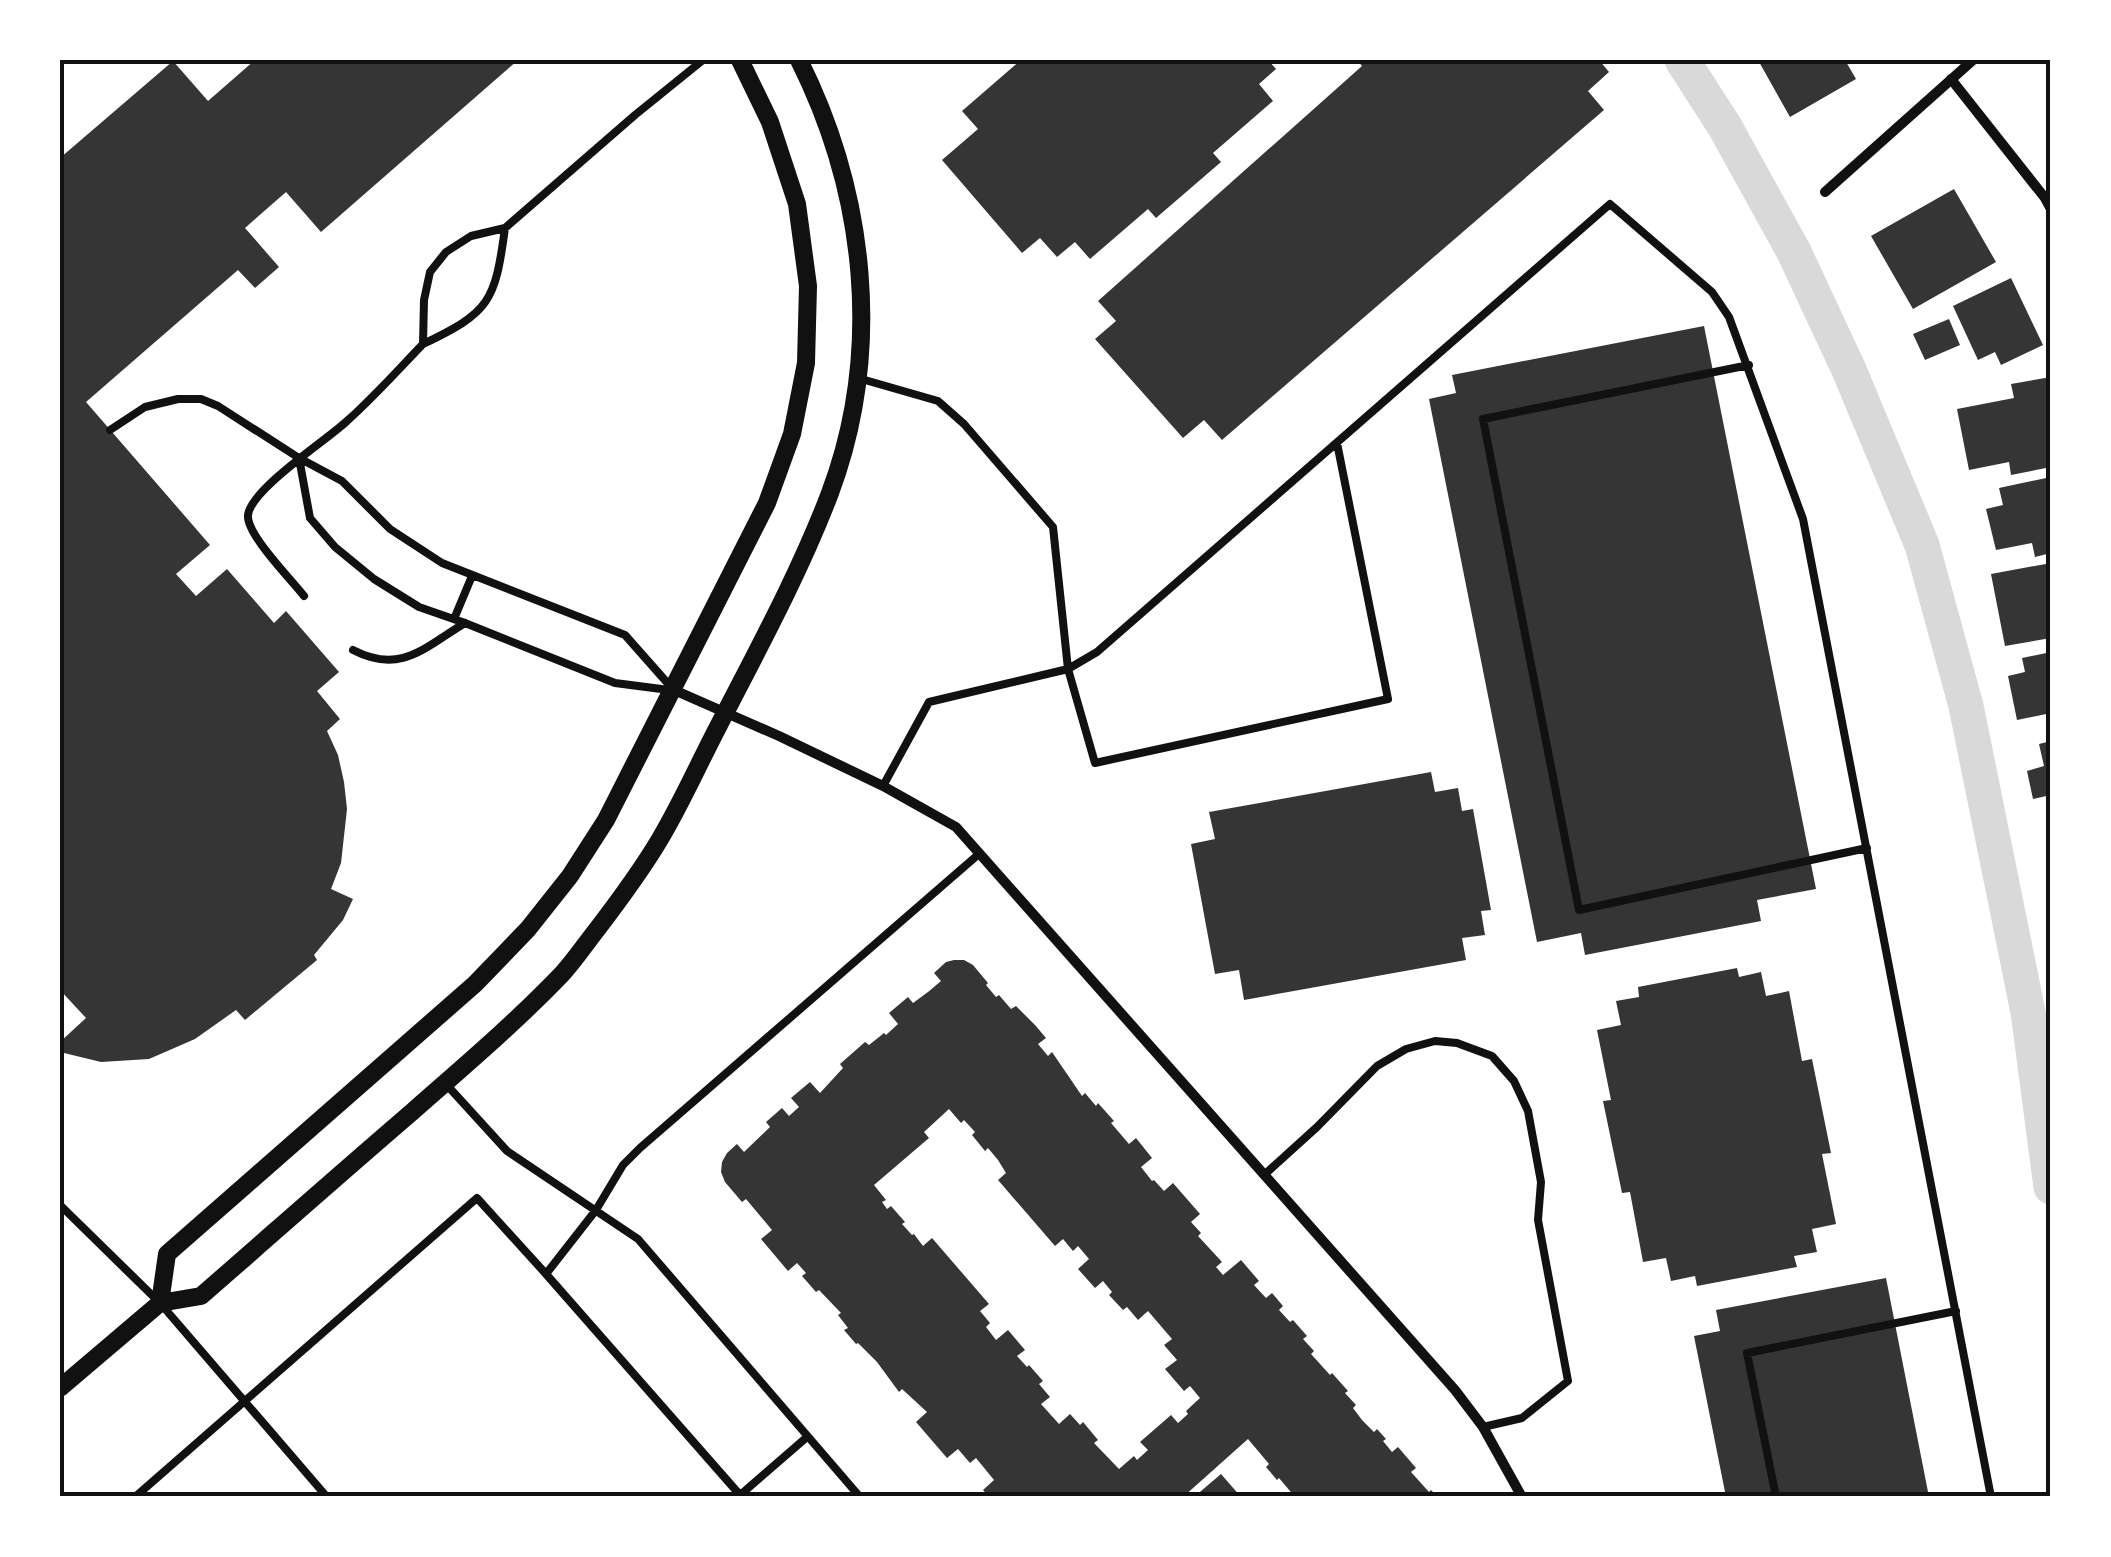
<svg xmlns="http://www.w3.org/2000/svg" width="2111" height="1557" viewBox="0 0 2111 1557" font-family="Rubik,sans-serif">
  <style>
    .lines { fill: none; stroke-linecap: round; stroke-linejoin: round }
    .canal { stroke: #d9d9d9; stroke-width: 35 }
    .building { fill: #353535; fill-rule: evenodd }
    .service { stroke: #111; stroke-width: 8 }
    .minor { stroke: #111; stroke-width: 10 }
    .tertiary { stroke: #111; stroke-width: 18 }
    .neatline { fill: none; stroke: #111; stroke-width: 4 }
  </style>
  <rect width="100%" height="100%" fill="#fff"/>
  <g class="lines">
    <!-- canal -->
    <path class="canal" d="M 1682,60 L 1725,127 L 1794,252 L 1849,370 L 1922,545 L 1966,706 L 2028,1012 L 2051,1187"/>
  </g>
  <!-- building -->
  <path class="building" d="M 255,60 L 518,60 L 321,232 L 286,192 L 245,228 L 279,267 L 255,288 L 238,270 L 86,402 L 210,545 L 176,574 L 196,596 L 227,569 L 274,623 L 286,611 L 339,672 L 317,691 L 340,719 L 327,731 L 338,755 L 344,782 L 347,809 L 341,863 L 331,889 L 353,899 L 343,920 L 314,955 L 317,960 L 245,1020 L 236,1010 L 195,1039 L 149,1059 L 101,1062 L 60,1052 L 60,1042 L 86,1018 L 60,990 L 60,158 L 173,61 L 208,101 Z
    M 1021,60 L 1268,60 L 1276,69 L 1259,84 L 1273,101 L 1213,153 L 1221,162 L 1156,218 L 1148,209 L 1090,259 L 1075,242 L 1057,257 L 1040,238 L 1022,253 L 942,160 L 978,129 L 962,111 Z
    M 1357,60 L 1599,60 L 1609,72 L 1588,91 L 1604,110 L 1222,440 L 1204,420 L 1183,438 L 1095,339 L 1116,321 L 1098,301 L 1362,66 Z
    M 1758,60 L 1845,60 L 1856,79 L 1790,117 Z
    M 1954,189 L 1996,262 L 1913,309 L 1871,236 Z
    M 2011,278 L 2043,345 L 2001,365 L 1995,352 L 1978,360 L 1953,306 Z
    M 1949,319 L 1960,345 L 1925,360 L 1913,334 Z
    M 1704,326 L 1816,889 L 1757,900 L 1761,921 L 1585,955 L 1581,933 L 1537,942 L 1429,399 L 1456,393 L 1452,375 Z
    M 2051,377 L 2051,467 L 2011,475 L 2009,462 L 1969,470 L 1957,409 L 2014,398 L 2011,384 Z
    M 2051,477 L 2051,553 L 2035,557 L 2032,543 L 1996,550 L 1986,509 L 2003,505 L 1999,488 Z
    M 2051,563 L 2051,638 L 2005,646 L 1991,574 Z
    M 2051,652 L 2051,713 L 2017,720 L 2008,676 L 2025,672 L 2022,658 Z
    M 2051,741 L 2051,795 L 2033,799 L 2027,771 L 2044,766 L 2039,744 Z
    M 1431,772 L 1435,792 L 1458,788 L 1462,811 L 1473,809 L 1491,910 L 1481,911 L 1485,935 L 1462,938 L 1466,960 L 1244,1000 L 1239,970 L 1215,974 L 1191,844 L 1215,839 L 1209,812 Z
    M 954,960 L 964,960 L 973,965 L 988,983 L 986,985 L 996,997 L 999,995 L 1011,1009 L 1016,1006 L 1035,1025 L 1046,1038 L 1038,1044 L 1048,1056 L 1052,1052 L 1082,1096 L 1085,1093 L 1096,1106 L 1098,1103 L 1114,1121 L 1111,1123 L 1129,1144 L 1136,1138 L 1152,1158 L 1141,1167 L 1152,1181 L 1154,1180 L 1164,1191 L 1173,1183 L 1200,1214 L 1191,1222 L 1201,1233 L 1198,1236 L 1222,1262 L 1216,1267 L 1223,1275 L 1241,1260 L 1259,1281 L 1254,1285 L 1266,1298 L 1272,1293 L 1283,1306 L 1279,1310 L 1290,1322 L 1293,1320 L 1307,1336 L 1303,1339 L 1314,1351 L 1311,1354 L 1330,1375 L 1332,1373 L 1348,1391 L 1345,1393 L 1356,1405 L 1353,1408 L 1362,1420 L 1374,1432 L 1377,1429 L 1386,1439 L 1383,1441 L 1392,1452 L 1398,1447 L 1416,1468 L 1411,1472 L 1429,1492 L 1431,1490 L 1438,1497 L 1295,1497 L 1279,1478 L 1277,1480 L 1266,1467 L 1269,1464 L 1248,1439 L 1183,1497 L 989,1497 L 983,1490 L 994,1480 L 976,1458 L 970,1463 L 958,1449 L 947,1458 L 916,1422 L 927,1412 L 902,1389 L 899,1392 L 877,1362 L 858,1343 L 856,1344 L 844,1330 L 848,1328 L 838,1315 L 841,1313 L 819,1290 L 816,1292 L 802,1276 L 806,1273 L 797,1263 L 788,1271 L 761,1239 L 772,1230 L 746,1199 L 742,1202 L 725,1182 L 721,1172 L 722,1162 L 727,1153 L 737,1144 L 744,1152 L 770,1127 L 766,1122 L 782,1108 L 789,1116 L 799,1107 L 791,1098 L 810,1082 L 820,1093 L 843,1068 L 840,1064 L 865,1042 L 869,1045 L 884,1033 L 886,1035 L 898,1024 L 889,1013 L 908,997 L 913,1003 L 928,992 L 941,981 L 934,973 L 946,962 ZM 949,1109 L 961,1123 L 964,1120 L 975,1132 L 972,1135 L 985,1151 L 988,1148 L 998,1160 L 1006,1173 L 998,1180 L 1055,1246 L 1063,1239 L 1073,1251 L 1078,1246 L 1089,1259 L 1078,1269 L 1095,1288 L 1103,1281 L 1112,1292 L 1109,1295 L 1123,1310 L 1127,1307 L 1138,1320 L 1148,1311 L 1172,1339 L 1164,1345 L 1177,1360 L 1165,1369 L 1184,1391 L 1190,1386 L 1200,1398 L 1186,1411 L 1188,1414 L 1178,1423 L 1171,1415 L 1140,1442 L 1148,1450 L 1137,1460 L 1134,1456 L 1119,1469 L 1094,1443 L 1098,1440 L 1083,1422 L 1080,1425 L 1070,1414 L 1059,1424 L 1041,1404 L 1050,1397 L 1039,1384 L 1043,1381 L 1029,1365 L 1027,1367 L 1017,1356 L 1025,1350 L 1008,1330 L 996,1340 L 986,1327 L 990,1323 L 980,1311 L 989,1304 L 932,1238 L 923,1246 L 914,1234 L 912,1235 L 902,1224 L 905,1222 L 891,1206 L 887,1209 L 882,1202 L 886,1200 L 874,1185 L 929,1138 L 924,1132 Z
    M 1737,968 L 1739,977 L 1761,972 L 1766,996 L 1789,991 L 1802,1061 L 1812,1059 L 1831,1153 L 1822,1154 L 1836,1224 L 1812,1229 L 1817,1252 L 1794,1256 L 1797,1267 L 1697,1286 L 1695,1276 L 1671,1281 L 1666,1258 L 1643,1262 L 1630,1192 L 1622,1193 L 1603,1101 L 1611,1100 L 1597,1030 L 1621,1025 L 1616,1001 L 1639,997 L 1638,987 Z
    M 1886,1278 L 1929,1497 L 1726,1497 L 1694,1336 L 1720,1331 L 1716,1310 Z
    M 1221,1474 L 1241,1497 L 1194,1497 Z"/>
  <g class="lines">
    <!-- service -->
    <path class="service" d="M 423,344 C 490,312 495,302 505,228
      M 1749,365 L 1483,419 L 1579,910 L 1867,848
      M 858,378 L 938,401 L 964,424 L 1053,527 L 1068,669 L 1095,763 L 1388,699 L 1337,443
      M 110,430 L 145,407 L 178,399 L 201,399 L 218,406 L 299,458 L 342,481 L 390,529 L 442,563 L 625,635 L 671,687
      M 299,458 L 310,518 L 335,547 L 374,579 L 419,607 L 465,623 L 615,683 L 669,690
      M 304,596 C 291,579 246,534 248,515 C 251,489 327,440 347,421 C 374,397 398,370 423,344 L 424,300 L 430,272 L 446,252 L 471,236 L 505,228 L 635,115 L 703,60
      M 454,619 L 472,576
      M 353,650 C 401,675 425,647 465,623
      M 883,786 L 929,702 L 1068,669 L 1097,652 L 1610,204 L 1712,292 L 1729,317 L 1803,519 L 1991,1497
      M 445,1083 L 507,1151 L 638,1239 L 860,1497
      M 1264,1175 L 1317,1127 L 1377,1066 L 1406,1049 L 1435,1041 L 1457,1043 L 1492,1056 L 1514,1081 L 1528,1111 L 1541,1182 L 1538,1220 L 1568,1381 L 1522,1418 L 1483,1427
      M 60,1205 L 160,1303 L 327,1497
      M 546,1274 L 740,1495
      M 739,1496 L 807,1437
      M 135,1497 L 477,1198 L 546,1274 L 596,1210 L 623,1165 L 640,1148 L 980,853
      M 1776,1497 L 1747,1353 L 1956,1311"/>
    <!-- minor -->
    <path class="minor" d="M 1951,79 L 2045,198 L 2051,209
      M 1825,192 L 1973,60
      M 674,690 L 779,736 L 883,786 L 956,827 L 1455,1390 L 1483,1427 L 1522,1497"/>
    <!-- tertiary -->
    <path class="tertiary" d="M 160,1303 L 167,1254 L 475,984 L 528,929 L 570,876 L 606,820 L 767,503 L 792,434 L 806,363 L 808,286 L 797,204 L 770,122 L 740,60
      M 60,1388 L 160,1303 L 201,1296 C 271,1235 341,1173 412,1112 C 463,1067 515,1023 562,974 C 574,961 584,946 595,932 C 618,902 641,871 660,839 C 682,802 699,763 719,725 C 758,649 800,572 830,493 C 883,351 866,194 799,60"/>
  </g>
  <!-- border -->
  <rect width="2111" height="1557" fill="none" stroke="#ffffff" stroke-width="125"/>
  <rect x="62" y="62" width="1986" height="1432" class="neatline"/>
</svg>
